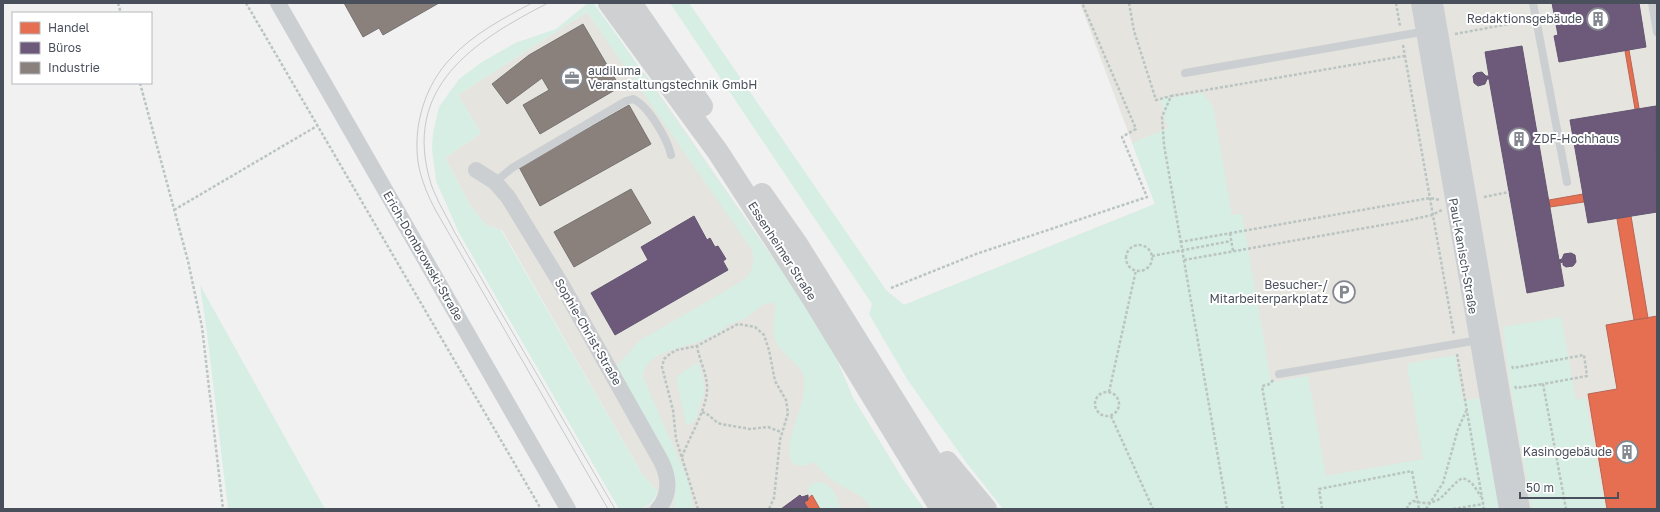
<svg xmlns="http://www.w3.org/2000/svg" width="1660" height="512" viewBox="0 0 1660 512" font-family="'Golos Text',sans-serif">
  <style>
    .commercial { fill: #e5e4df }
    .green { fill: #d7eee4 }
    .shops { fill: #e76f51; stroke: #b86654 }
    .offices { fill: #6d597a; stroke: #625671 }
    .industry { fill: #8a817c; stroke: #767272 }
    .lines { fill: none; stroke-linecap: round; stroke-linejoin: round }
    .path { stroke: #bac5c3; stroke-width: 2.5; stroke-dasharray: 3 2; stroke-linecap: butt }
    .lane { stroke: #cccfd2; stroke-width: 8 }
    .street { stroke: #cccfd2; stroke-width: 16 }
    .secondary { stroke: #ced0d2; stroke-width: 22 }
    .tram { stroke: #c6c8cb; stroke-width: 1 }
    .labels { text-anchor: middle; stroke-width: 4; stroke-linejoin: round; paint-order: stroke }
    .poi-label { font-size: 12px; fill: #49505c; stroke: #fff; text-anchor: end }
    .street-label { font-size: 12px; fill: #49505c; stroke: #fff }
  </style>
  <rect width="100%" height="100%" fill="#f1f1f1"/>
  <!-- commercial -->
  <path class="commercial" d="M 1080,3 L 1657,3 L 1657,509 L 1059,509 L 904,305 L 1155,204 Z
    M 587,12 L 637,82 L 644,72 L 809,310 L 835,355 L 852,396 L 902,478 L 924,509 L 644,509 L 654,502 L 658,492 L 642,474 L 502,230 L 486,225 L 472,208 L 445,158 L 481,133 L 458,95 Z"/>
  <!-- green -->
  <path class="green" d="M 588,3 L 594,4 L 614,31 L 809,310 L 835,355 L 852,396 L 902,478 L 924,509 L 871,509 C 866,494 843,489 829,478 C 824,473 819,467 813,462 L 805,466 L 795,465 C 793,463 791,460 790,458 C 784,437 809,402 804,377 C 802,366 783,354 777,345 C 771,335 775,316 775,305 L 773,303 C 762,301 754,314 744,319 C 740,321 734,322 730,324 C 724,327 720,332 714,334 C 708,338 701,341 694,343 C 677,349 644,354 643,377 L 688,480 L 693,509 L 674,509 L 676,484 L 674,474 L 617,366 L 639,341 L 744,280 C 753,271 755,263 752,250 L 587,12 L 458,95 L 481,133 L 445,158 L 472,208 L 486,225 L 501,230 L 642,474 L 658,492 C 649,512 639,509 619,509 L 459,233 L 436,181 L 432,149 L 433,133 L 439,107 L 459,79 L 482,62 L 515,43 L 556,29 Z
    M 670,3 L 689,3 L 886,290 L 904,305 L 1155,204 L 1132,143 L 1168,128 L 1160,99 L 1202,93 L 1213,106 L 1232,215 L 1242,214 L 1271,382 L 1308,376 L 1326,476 L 1423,459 L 1407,364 L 1455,355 L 1463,401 L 1480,398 L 1499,509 L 1003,509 L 965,461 L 907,379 L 869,314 L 872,304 Z
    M 200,285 L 325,509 L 228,509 L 207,333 Z
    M 1561,317 L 1576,400 L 1585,398 L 1605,509 L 1532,509 L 1510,383 L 1503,327 Z
    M 698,362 C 701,371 705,383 704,392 C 704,397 701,400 700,404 C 697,413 698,424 686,425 L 676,377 Z
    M 819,482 C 834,484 836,497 841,509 L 820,509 L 812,495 L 808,491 C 809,484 813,483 819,482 Z"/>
  <!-- shops -->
  <path class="shops" d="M 1629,50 L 1639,108 L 1635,109 L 1625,51 Z
    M 1583,194 L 1584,202 L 1550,207 L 1549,200 Z
    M 1631,216 L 1648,318 L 1634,320 L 1617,219 Z
    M 1657,316 L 1657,509 L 1607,509 L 1588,394 L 1617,389 L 1606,325 Z
    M 812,495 L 820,509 L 808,509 L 804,502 Z"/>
  <!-- offices -->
  <path class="offices" d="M 1552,3 L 1639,3 L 1646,47 L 1559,62 L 1554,36 L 1558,35 Z
    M 1522,46 L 1559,260 L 1562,259 L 1564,254 L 1571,253 L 1575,255 L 1576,262 L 1573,266 L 1566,267 L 1563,265 L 1563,262 L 1560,263 L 1564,286 L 1527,293 L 1489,79 L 1487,79 L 1485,84 L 1478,86 L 1474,83 L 1473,76 L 1476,73 L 1482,72 L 1486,76 L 1489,76 L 1485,52 Z
    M 1656,106 L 1657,212 L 1588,223 L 1570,120 Z
    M 694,216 L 707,240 L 710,238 L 715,247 L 718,246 L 726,259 L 723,261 L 728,270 L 615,335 L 591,293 L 648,260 L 641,247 Z
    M 800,495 L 802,497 L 808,495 L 808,500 L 804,502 L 808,509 L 781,509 Z"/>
  <!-- industry -->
  <path class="industry" d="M 344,3 L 439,3 L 383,35 L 379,28 L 363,37 Z
    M 583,24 L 620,87 L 540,134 L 523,105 L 549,90 L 542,78 L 507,104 L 492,84 L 529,55 Z
    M 629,105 L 651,144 L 540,206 L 519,167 Z
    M 631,189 L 651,223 L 574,267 L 554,232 Z"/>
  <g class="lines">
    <!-- path -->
    <path class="path" d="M 118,3 L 121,13
      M 246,3 L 541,509
      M 1129,3 L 1134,31 L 1156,100 L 1171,96
      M 1396,3 L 1400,26
      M 1455,34 L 1514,23
      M 1403,45 L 1454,335
      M 140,83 L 188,261 L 202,327 L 223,509
      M 1484,197 L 1509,192
      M 174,210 L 317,126
      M 1230,233 L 1233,251
      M 1180,242 L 1430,198 L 1440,200
      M1126 258a13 13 0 1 1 26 0a13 13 0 1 1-26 0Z
      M 1152,256 L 1231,241
      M 1184,260 L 1405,221 L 1432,215 L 1442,210
      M 891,288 L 976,254 L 1147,197 L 1122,137 L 1136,129 L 1082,3
      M 1457,354 L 1484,509
      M 1512,366 L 1513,368 L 1584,355 L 1587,376 L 1543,384 L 1566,509
      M 1273,380 L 1270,384 L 1262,386 L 1283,509
      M 1515,386 L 1516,388 L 1543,384
      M1095 404a12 12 0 1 1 24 0a12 12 0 1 1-24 0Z
      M 1109,392 L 1136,270
      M 702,412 C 710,414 713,421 721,424 L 750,429 L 768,427 L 781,432
      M 1111,416 L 1153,509
      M 682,457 C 689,437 709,406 707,385 C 706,372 699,359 697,346
      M 698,509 L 676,439 L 673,410 L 662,367 L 664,359 L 671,353 L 677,350 L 697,346 L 738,324 L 755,327 L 764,335 L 769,350 L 775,381 L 786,400 L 788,413 L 780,440 L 774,498 L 769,509
      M 1227,509 L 1164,145 L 1162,117 L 1171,96 L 1404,56
      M 1322,509 L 1319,489 L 1412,471 L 1419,509
      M 1407,509 L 1408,505 L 1413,501 C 1442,509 1443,491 1462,478 C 1472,480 1476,489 1481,497
      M 1426,509 L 1443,483 L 1458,429 L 1466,411
      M 1453,509 L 1483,504"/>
    <!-- lane -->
    <path class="lane" d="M 1533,3 L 1567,182
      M 1652,3 L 1657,32
      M 1185,73 L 1427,31
      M 495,182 L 512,168 L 626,101 L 633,99 C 648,105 668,140 671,155
      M 1279,374 L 1479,340"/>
    <!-- street -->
    <path class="street" d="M 278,3 L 568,509
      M 1419,3 L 1507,509
      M 1435,3 L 1522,509
      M 476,170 L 495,182 L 508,197 L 563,287 L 661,461 C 669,477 671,494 658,509"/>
    <!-- secondary -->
    <path class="secondary" d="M 609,3 L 718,152 L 813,299 L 941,509
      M 631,3 L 702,106
      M 762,194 L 797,244 L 962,509
      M 947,462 L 986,509"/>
    <!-- tram -->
    <path class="tram" d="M 532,3 C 504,18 473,34 451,58 C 425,85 413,125 418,162 C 421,180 428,196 436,211 L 608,509
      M 548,3 C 474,41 401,87 431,184 C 437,201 447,217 455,233 L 615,509"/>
  </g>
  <!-- icons -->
  <defs>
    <g id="building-ring" transform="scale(1.15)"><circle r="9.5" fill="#fff" stroke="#848890" stroke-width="1.5"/><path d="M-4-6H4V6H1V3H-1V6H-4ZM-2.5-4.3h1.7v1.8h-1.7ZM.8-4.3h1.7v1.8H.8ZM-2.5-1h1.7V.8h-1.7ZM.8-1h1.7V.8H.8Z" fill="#848890"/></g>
    <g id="office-ring" transform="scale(1.15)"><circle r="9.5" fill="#fff" stroke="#848890" stroke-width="1.5"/><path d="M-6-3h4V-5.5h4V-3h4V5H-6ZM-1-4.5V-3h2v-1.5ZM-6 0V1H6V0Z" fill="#848890"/></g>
    <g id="parking-ring" transform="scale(1.15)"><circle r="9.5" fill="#fff" stroke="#848890" stroke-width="1.5"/><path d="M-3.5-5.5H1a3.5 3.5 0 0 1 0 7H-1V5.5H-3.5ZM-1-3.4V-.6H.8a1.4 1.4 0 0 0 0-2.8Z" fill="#848890"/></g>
  </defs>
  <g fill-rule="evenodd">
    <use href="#building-ring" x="1598" y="19"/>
    <use href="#office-ring" x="572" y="78"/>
    <use href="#building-ring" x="1519" y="139"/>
    <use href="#parking-ring" x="1344" y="292"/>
    <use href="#building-ring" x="1627" y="452"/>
  </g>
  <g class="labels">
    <!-- poi labels -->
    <g class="poi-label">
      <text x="1582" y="23">Redaktionsgebäude</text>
      <text x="588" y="75" text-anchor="start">audiluma<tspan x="588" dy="14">Veranstaltungstechnik GmbH</tspan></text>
      <text x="1534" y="143" text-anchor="start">ZDF-Hochhaus</text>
      <text x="1328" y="289">Besucher-/<tspan x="1328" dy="14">Mitarbeiterparkplatz</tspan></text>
      <text x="1612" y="456">Kasinogebäude</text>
    </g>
    <!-- street labels -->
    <g class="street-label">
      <text transform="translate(782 251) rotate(57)" y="4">Essenheimer Straße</text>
      <text transform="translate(423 256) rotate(60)" y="4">Erich-Dombrowski-Straße</text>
      <text transform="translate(1463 256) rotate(80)" y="4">Paul-Kanisch-Straße</text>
      <text transform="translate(588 332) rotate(60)" y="4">Sophie-Christ-Straße</text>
    </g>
  </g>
  <!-- border -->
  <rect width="1660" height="512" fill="none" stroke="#49505c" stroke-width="8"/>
  <!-- legend -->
  <rect x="12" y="12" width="140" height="72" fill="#ffffff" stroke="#b6b9be"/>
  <rect x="20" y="22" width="20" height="12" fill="#e76f51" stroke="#b6b9be"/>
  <text x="48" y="32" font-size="12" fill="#49505c">Handel</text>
  <rect x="20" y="42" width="20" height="12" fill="#6d597a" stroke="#b6b9be"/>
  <text x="48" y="52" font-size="12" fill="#49505c">Büros</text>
  <rect x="20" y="62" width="20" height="12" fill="#8a817c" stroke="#b6b9be"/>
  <text x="48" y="72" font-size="12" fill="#49505c">Industrie</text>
  <!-- scale -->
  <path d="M1520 492v6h98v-6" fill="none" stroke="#49505c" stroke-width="2"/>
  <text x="1526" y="492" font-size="12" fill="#49505c" stroke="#ffffff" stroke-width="3" paint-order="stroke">50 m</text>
</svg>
